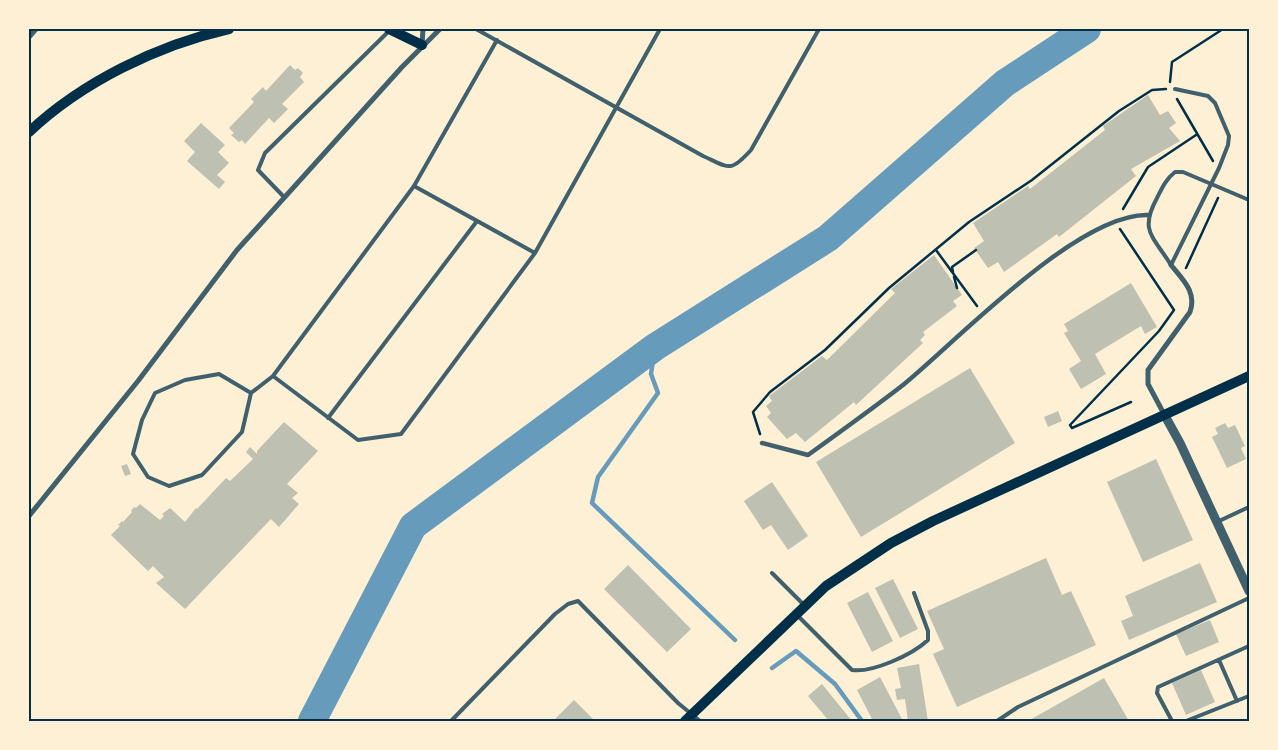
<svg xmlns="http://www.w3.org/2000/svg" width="1278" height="750" viewBox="0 0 1278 750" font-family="'Titillium Web',sans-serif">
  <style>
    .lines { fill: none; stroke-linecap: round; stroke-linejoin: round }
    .stream { stroke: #669bbc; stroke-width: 4.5 }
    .river { stroke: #669bbc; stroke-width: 28 }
    .building { fill: #bec0b2 }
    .path { stroke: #003049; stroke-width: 2.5 }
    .service { stroke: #3f606c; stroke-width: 4 }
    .pedestrian { stroke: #3f606c; stroke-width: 4.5 }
    .minor { stroke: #3f606c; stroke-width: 5 }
    .tertiary { stroke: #3f606c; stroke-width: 9 }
    .secondary { stroke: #003049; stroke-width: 10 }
    .neatline { fill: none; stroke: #003049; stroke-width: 2 }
  </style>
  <rect width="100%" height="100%" fill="#fdf0d5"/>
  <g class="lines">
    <!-- stream -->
    <path class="stream" d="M 655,347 L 651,374 L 658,393 L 598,477 L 592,503 L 735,640
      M 772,668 L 796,651 L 835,684 L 862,721"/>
    <!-- river -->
    <path class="river" d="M 312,721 L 413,526 L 655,347 L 828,238 L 1005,83 L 1087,29"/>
  </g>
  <!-- building -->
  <path class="building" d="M 290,65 L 295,70 L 298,68 L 303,73 L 300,77 L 304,82 L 282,104 L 288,109 L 274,123 L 269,118 L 245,144 L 242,140 L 239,142 L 231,135 L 234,133 L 229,128 L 254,102 L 251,99 L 263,87 L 266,91 Z
    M 1148,95 L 1160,115 L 1168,111 L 1176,123 L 1169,128 L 1180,141 L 1131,169 L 1136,176 L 1059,237 L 1057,234 L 1004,272 L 998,262 L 988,268 L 974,248 L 984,241 L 973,223 L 1028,186 L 1030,189 L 1105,130 L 1103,126 Z
    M 201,123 L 225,145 L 218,152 L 229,163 L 217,175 L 225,182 L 219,189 L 187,161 L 195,152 L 184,141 Z
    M 934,255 L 962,295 L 953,301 L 957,306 L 923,332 L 925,335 L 920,340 L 923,343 L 856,405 L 854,402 L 805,442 L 796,433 L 787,439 L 767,417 L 771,413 L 766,406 L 772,401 L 769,396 L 822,356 L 827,360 L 895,293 L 891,289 Z
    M 1131,283 L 1157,327 L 1145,334 L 1141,326 L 1095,354 L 1106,374 L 1081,389 L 1069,369 L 1081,361 L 1064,333 L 1068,331 L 1064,324 Z
    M 970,368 L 1015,443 L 861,537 L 816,462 Z
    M 1058,411 L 1062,421 L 1048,427 L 1044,417 Z
    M 284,422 L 318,451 L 287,484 L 298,493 L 292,498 L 299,504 L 279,527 L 271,519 L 185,609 L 156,583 L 164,577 L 153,566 L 148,571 L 111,535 L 120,526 L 118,525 L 122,521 L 123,522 L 132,512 L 131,511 L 134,507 L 136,508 L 140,504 L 160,520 L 164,516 L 162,514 L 170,508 L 185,522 L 196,508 L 197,509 L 226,478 L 230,481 L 253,459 L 246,452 L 250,447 L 257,454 L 257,451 Z
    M 1225,423 L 1228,428 L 1235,425 L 1245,446 L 1241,448 L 1246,459 L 1227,468 L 1212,437 L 1218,434 L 1215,428 Z
    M 1156,459 L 1193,540 L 1143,562 L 1107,482 Z
    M 127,464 L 131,474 L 125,476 L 121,466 Z
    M 772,482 L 808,536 L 788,550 L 771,525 L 763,530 L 744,501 Z
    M 1046,558 L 1062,595 L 1071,591 L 1096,645 L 957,707 L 933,654 L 944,649 L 927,611 Z
    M 1200,563 L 1217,602 L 1129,640 L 1121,621 L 1133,616 L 1125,596 Z
    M 628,565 L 691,629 L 667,652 L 604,589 Z
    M 893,579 L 918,629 L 900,638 L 875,588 Z
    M 868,592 L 893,641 L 872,652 L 847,603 Z
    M 1210,620 L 1219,642 L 1186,656 L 1176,634 Z
    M 919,664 L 928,721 L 908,721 L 905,699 L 897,700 L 895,689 L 901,688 L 897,668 Z
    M 1201,670 L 1215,702 L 1186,715 L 1172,683 Z
    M 880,677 L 903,721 L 873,721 L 857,690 Z
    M 1104,678 L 1129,721 L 1028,721 Z
    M 822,684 L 852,721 L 829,721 L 808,696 Z
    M 574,700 L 595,721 L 553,721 Z"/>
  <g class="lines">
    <!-- path -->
    <path class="path" d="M 1170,82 L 1172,62 L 1223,29
      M 1177,99 L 1213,161
      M 1123,209 L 1148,167 L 1196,135
      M 1120,229 L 1174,310 L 1159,331 L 1070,425 L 1072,428 L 1131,402
      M 936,250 L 977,306
      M 1186,268 L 1218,198
      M 953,272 L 952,267 L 976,250
      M 954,277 L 957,288
      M 760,434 L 753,412 L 770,392 L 825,350 L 889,288 L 969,222 L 1032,180 L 1119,111 L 1152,90 L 1166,89"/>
    <!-- service -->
    <path class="service" d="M 476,29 L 703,156 C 730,168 730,173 751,150 L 819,29
      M 414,186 L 535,253
      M 284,197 L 258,170 L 265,153 L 389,31
      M 1171,265 L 1219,168 L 1228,145 L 1229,136 L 1215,103 L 1208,96 L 1175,89
      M 1171,265 C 1153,236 1139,231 1157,198 C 1162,188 1166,179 1175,172 L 1183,172 L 1249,200
      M 273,376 L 358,440 L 401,434 L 535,253 L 660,29
      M 251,393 L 219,374 L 185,380 L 155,393 L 142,420 L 133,454 L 148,477 L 169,486 L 202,475 L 242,432 L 251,393 L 273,376 L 414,186 L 497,40
      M 328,418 L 477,221
      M 1217,522 L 1249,507
      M 772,573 L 804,605
      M 796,614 L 852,670 C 872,673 912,655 928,640 L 928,631 L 914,593
      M 1219,660 L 1237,701
      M 451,721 L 555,614 L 568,604 L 578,601 L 678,703 L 700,721
      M 997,721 L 1018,707 L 1249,598
      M 1172,721 L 1157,693 L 1158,687 L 1249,646
      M 1186,721 L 1249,696"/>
    <!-- pedestrian -->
    <path class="pedestrian" d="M 762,443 L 808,455 C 840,432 872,409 903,385 C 958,340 1078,213 1148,215"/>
    <!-- minor -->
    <path class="minor" d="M 29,37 L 36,29
      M 422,45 L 423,29
      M 1164,414 L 1148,384 L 1148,370 L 1190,312 C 1197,292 1183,280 1171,265
      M 29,516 L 138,381 L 237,250 L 402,67 L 440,29"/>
    <!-- tertiary -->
    <path class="tertiary" d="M 1164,414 L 1180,443 L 1249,591"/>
    <!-- secondary -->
    <path class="secondary" d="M 389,29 L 422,45
      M 29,132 C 82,82 158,45 229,29
      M 685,721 L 826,586 L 891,543 L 933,521 L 1249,376"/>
  </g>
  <!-- border -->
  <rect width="1278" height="750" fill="none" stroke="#fdf0d5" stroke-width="60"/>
  <rect x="30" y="30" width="1218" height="690" class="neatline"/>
</svg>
